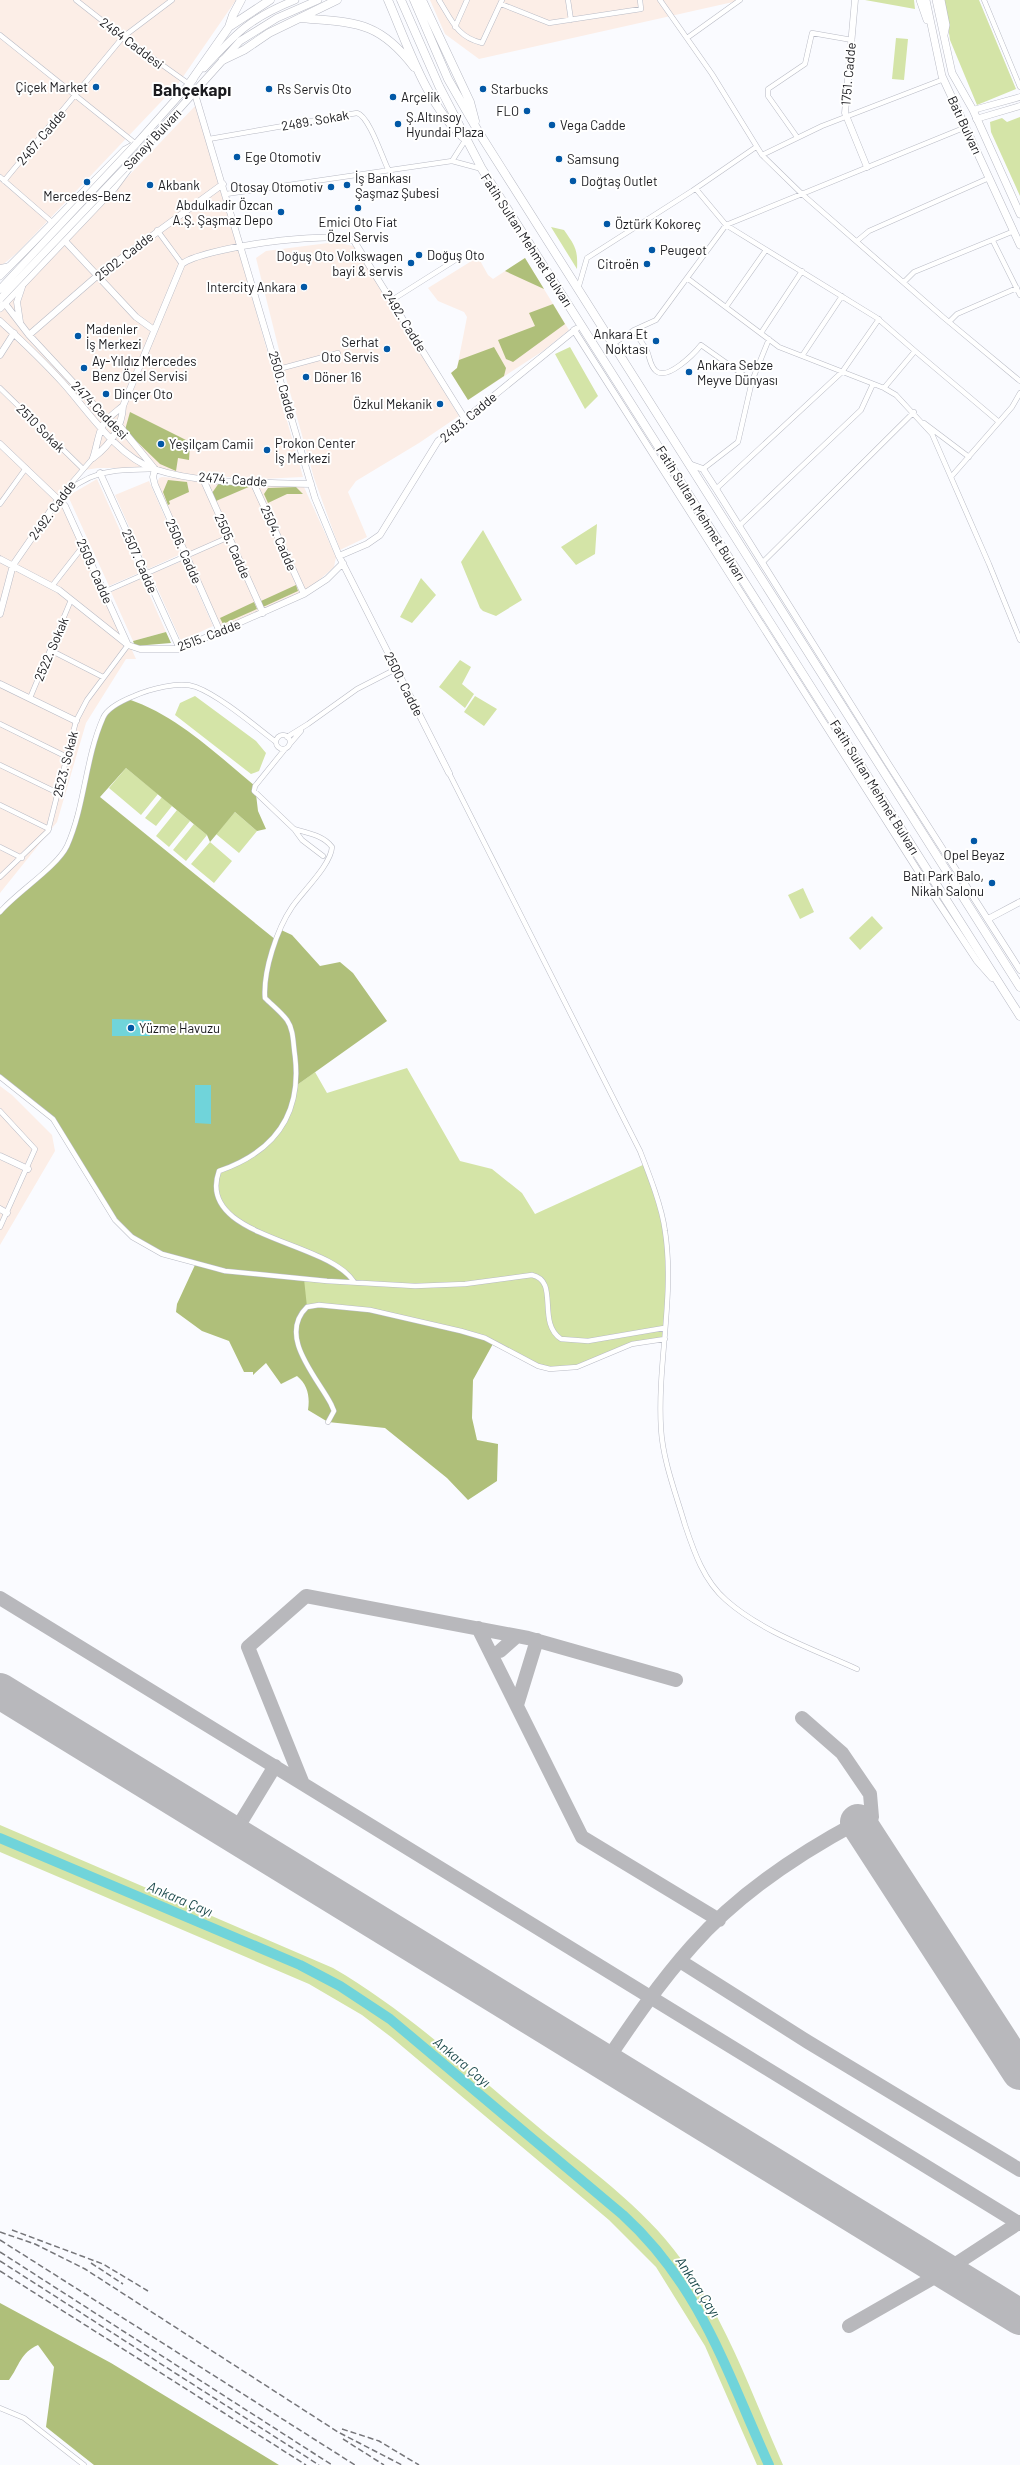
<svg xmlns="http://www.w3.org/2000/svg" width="1020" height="2465" viewBox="0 0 1020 2465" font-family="Barlow,sans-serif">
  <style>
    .industrial { fill: #fceee7 }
    .green { fill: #d4e4a7 }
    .forest { fill: #afbf7a }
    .water { fill: #70d4da }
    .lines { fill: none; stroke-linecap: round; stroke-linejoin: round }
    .river { stroke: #70d4da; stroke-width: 10 }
    .taxiway { stroke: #b8b8bc; stroke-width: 14 }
    .runway { stroke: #b8b8bc; stroke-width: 36 }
    .street-casing { stroke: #b9bbc5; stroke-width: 5.5 }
    .secondary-casing { stroke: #b9bbc5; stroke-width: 7 }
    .primary-casing { stroke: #b9bbc5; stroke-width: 8 }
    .highway-casing { stroke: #b9bbc5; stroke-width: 9 }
    .street { stroke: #fff; stroke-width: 4.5 }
    .secondary { stroke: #fff; stroke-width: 6 }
    .primary { stroke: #fff; stroke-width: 7 }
    .highway { stroke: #fff; stroke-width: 8 }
    .rail { stroke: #76767a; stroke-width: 1.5; stroke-dasharray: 6 3; stroke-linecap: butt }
    .primary-bridge-casing { stroke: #b9bbc5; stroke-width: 8; stroke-linecap: butt }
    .primary-bridge { stroke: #fff; stroke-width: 7 }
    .poi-dot { fill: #0258a6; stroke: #fff; stroke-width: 1.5 }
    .labels { text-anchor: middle; stroke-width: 4; stroke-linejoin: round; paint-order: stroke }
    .street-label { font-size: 13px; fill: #1a1a1e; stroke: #fff }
    .poi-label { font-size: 13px; fill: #1a1a1e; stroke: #fff; text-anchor: start }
    .water-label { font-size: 14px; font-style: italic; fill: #1c4a4c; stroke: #fff }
    .district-label { font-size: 17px; font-weight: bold; fill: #1a1a1e; stroke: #fff }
  </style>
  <rect width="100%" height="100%" fill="#fafbff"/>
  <!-- industrial -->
  <path class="industrial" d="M 0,0 L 236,0 L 178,84 L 18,252 L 0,267 Z
    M 430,0 L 742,0 L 479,59 L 445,34 Z
    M 197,104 L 303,477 L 260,479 L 193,475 L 153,468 L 98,468 L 85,470 L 63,499 L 136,659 L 126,659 L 86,723 L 57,822 L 0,893 L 0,304 L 20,290 Z
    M 336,242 L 353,246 L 359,252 L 459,416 L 419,443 L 356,481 L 348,492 L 367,537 L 340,550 L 314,478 L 286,378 L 256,258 L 266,251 Z
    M 478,257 L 488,275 L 493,279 L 525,258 L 569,330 L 543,351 L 468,400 L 451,373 L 457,368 L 467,317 L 464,312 L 438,301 L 428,288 Z
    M 162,477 L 304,487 L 336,557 L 334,567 L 309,589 L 221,628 L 157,484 L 159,478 Z
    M 97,479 L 139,573 L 109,586 L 68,496 Z
    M 149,481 L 181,554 L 148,569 L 115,495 Z
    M 184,560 L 213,626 L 181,641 L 151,574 Z
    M 142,578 L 166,632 L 133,641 L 111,592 Z
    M 0,1086 L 12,1095 L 52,1135 L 55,1151 L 0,1245 Z"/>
  <!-- green -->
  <path class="green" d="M 865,0 L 914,0 L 915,9 Z
    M 944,0 L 979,0 L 1016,89 L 977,105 L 950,40 Z
    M 896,38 L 908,39 L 904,80 L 892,79 Z
    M 1020,117 L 1020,196 L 991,132 L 990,122 L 1002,118 L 1007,122 Z
    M 551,227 L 564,230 C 575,246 578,249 577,269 Z
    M 570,347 L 598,396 L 585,409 L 555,354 Z
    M 597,524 L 595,554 L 576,565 L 561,547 Z
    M 483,530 L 522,600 L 496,616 L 483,611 L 480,608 L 461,562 Z
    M 421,578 L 436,595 L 412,623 L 400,617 Z
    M 460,660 L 471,667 L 462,684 L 474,694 L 465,708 L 439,687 Z
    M 195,696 L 256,741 L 266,753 L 259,771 L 251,774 L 175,715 L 180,703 Z
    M 475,696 L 497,709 L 484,726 L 464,712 Z
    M 126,768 L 158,794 L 141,815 L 109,788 Z
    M 162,797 L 172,806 L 156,826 L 145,818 Z
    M 177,810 L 190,821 L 169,847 L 156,836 Z
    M 235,812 L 257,831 L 239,853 L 216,834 Z
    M 194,824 L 207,835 L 186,861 L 173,850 Z
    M 210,842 L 232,861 L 214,883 L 191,864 Z
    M 803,888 L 814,912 L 800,919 L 788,895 Z
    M 872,916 L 883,928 L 860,950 L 849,938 Z
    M 407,1068 L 460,1161 L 492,1169 L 522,1193 L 535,1214 L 645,1164 L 665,1230 L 668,1267 L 665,1339 L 632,1344 L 565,1369 L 538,1366 L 485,1338 L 307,1307 L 277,1240 L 227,1213 L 216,1189 L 216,1179 L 219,1171 L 297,1085 L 315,1072 L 327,1093 Z
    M 0,1825 L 333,1968 C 407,2011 471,2071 537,2126 C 586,2167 643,2206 681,2259 C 727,2321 752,2395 783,2465 L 757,2465 L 705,2346 L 656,2267 L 609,2220 L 391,2037 L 362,2015 L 309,1984 L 0,1852 Z"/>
  <!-- forest -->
  <path class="forest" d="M 525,258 L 544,289 L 505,271 Z
    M 553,304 L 565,324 L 513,362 L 506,359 L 498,340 L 535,326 L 529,313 Z
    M 494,347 L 506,368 L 504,376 L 468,400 L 451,373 L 457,368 L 459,360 Z
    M 130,412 L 190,442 L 189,460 L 178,458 L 176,471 L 160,464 L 125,430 Z
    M 168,480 L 187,482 L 189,492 L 169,501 L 170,504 L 168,505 L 163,492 Z
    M 219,483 L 250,485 L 251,486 L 216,501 L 212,493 Z
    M 296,487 L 303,494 L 287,494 L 268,503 L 264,494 L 268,488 Z
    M 296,585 L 298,591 L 263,607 L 261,601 Z
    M 254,602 L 257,609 L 223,624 L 220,618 Z
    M 166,632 L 171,643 L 135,646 L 133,641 Z
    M 128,699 C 178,716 215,753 255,786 L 258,811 L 266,829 L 257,831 L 235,812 L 210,842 L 207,835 L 126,768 L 100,797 L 276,940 L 279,929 L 292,935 L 320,966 L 340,962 L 353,973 L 387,1021 L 297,1085 L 284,1125 L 261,1150 L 219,1171 C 199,1226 295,1238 325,1258 C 335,1265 344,1274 354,1282 L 304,1279 L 307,1307 L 370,1310 L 461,1331 L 494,1342 L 473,1380 L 472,1418 L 477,1440 L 498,1444 L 497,1481 L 468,1500 L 447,1478 L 385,1428 L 328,1422 L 308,1410 C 310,1397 308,1385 297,1376 L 281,1384 L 266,1363 L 253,1375 L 253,1372 L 244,1372 L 229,1341 L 202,1331 L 176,1312 L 177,1304 L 195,1265 L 162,1254 L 132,1237 L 115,1220 L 53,1119 L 0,1077 L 0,912 L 66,848 L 103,716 Z
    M 0,2303 L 111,2363 L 279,2465 L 94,2465 L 46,2427 L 54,2367 L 38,2345 C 20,2353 20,2365 9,2380 L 0,2380 Z"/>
  <!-- water -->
  <path class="water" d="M 112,1019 L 151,1020 L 150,1036 L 112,1036 Z
    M 195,1085 L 211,1085 L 211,1124 L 195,1123 Z"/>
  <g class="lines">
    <!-- river -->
    <path class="river" d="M 0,1838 L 300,1965 L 340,1986 L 390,2019 L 623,2215 C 701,2286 727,2373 769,2465"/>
    <!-- taxiway -->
    <path class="taxiway" d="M 0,1598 L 1020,2224
      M 478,1628 L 582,1837 L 719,1920
      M 500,1651 L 517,1636
      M 517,1705 L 537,1640
      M 802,1718 L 842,1753 L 870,1794 L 872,1817 L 860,1826
      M 303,1784 L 248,1647 L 306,1596 L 528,1638 L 676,1680
      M 233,1835 L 275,1766
      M 680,1961 L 808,2042 L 1020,2170
      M 605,2063 C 632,2023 659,1983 692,1946 C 737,1895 798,1854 858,1822
      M 849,2326 L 945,2271 L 1020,2222"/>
    <!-- runway -->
    <path class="runway" d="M 0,1691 L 1020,2317
      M 858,1822 L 1020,2072"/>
    <!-- street casing -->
    <g class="street-casing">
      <path id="street" d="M 76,0 L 123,37 L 189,84
        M 439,0 C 452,21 457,37 482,43 L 502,0
        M 568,0 L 571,20
        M 660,0 L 712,74 L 762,155 L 802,194 L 943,317 L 1020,381
        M 984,0 L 1020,87
        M 501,4 L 549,23 L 641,9 L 640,0
        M 455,27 L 467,0
        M 0,35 L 136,144
        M 687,38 L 740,0
        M 797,137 L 768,96 L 768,89 L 805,64 L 812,33 L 852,40
        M 209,139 L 357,113 C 369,116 382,157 388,169
        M 762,155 L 822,126 L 944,79
        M 452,161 L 466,139
        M 0,177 L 53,223
        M 4,181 L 123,37 L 172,0
        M 696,189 L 726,225 L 877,318 L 915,351
        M 226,194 L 452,161 L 482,169
        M 157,230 L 182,264
        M 857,241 L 869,231 L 989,178
        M 993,241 L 1020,295
        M 687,278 L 779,347 L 884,388 L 896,395 L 932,434 L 989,564 L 1020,640
        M 904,282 L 914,272 L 1014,231
        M 578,289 L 587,258 L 692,191 L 756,147
        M 392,300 L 457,259
        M 726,307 L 766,250
        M 949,322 L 957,314 L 1017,288
        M 634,330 C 638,337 643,344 647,351 C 650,358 650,366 656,371 C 667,381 694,354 701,345 L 752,381
        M 761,333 L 802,271
        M 613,344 L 634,330 L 656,320 L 726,225 L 966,127
        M 802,356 L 842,296
        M 279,369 L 338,353
        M 0,388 L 82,468
        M 884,388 L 915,351 L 999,422
        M 924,423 L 969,457
        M 703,469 L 738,442 L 752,381 L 769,339
        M 951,477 L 1012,407 L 1020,393
        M 68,487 L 93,458
        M 716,489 L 842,372 L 879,319
        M 58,500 C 89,469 113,470 154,469
        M 0,504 L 26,468
        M 739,526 L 861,410 L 873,384
        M 762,563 L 914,412
        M 52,586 L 84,545
        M 104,592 L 229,537
        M 50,650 L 103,677
        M 30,698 L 71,600
        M 0,724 L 67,757
        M276 742a7 7 0 1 1 14 0a7 7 0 1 1-14 0Z
        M 287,737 L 308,724 L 357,689 L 396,669
        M 289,745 L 301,731
        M 285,749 L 255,786 L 254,791 L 294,829 L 302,840 L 323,856
        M 0,765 L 58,793
        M 449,773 L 640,1151 C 649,1174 662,1207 665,1231 C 675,1296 657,1363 661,1429 C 663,1461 676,1494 685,1525 C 694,1552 704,1581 726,1600 C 762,1632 813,1649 857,1669
        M 0,805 L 49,829
        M 294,829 C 307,833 323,835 332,847 C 331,865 302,892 292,907 C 277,929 263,971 265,998 C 272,1005 281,1012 287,1020 C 294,1030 293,1044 295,1056 C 302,1115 274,1152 219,1171 C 195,1238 328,1240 354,1282
        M 0,847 L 22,858
        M 0,877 L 48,831 L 76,721 L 87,700 L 128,645
        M 0,912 C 17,892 57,867 67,846 C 85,806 85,759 103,718 C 107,708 124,700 134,696 C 150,689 179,681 196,687 C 220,696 255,726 276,742
        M 0,1077 L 53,1119 L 115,1220 L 132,1237 L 162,1254 L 225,1271 L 327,1281 L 415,1286 L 465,1284 L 532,1275 C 560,1281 536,1322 561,1339 L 588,1341 L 664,1328
        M 0,1111 L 35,1149 L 0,1227
        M 328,1422 L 334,1411 L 331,1404 C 317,1377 277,1336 307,1307 L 319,1305 L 370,1310 L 461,1331 L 485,1338 L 538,1366 L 550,1369 L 577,1367 L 632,1344 L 665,1339
        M 0,2408 L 24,2418 L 84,2465"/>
    </g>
    <!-- secondary casing -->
    <g class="secondary-casing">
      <path id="secondary" d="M 855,0 L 845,113 L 867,167
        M 195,94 L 315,498 L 339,556 L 449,773
        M 973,110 L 1020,97
        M 976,119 L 1020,106
        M 65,241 L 136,317 L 154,330
        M 0,268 L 10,266
        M 3,301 L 29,335 L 107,419 L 118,424 L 154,468
        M 0,321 C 22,341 43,361 63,383 C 88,411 117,456 154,469 C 203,485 260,482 311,484
        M 20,322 L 17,302 L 22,287
        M 574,330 L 932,893 L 977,961 L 992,978
        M 29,335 L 97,276 L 223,184
        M 0,355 L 14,333
        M 0,444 L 65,506 L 127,643
        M 93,458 C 110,445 122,428 123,406 L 182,264 C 202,248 329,230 354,241 L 465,419
        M 93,458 C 96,450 99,431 102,427 C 106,418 115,413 123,406
        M 689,464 L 703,469 L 716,489 L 889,765 L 1020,970
        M 155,469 L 153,477 L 155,485 L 220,632
        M 100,473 L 180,649
        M 203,479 L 263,613
        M 253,482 L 304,594
        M 339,556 L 367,544 L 380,535 L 438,441 L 576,329
        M 0,559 L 59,590 L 128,645 L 140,649 L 180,649 L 304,594 L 327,579 L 343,563
        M 0,614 L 13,565 L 58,500
        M 0,684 L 76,721
        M 988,919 L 1020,902
        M 0,1156 L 28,1169
        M 0,1209 L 7,1213"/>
    </g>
    <!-- primary casing -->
    <g class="primary-casing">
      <path id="primary" d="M 920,0 L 927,20
        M 926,0 L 942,76 L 1020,245
        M 936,0 L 952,73 L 973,110 L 1020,214
        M 941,0 L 946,25 L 944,35
        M 204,68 C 236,33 250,18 295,0
        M 138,155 L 240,41 L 277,18 L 318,0
        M 0,276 L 125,150 L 136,144 L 193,80
        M 0,308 L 114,188 L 131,165"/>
    </g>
    <!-- highway casing -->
    <g class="highway-casing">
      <path id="highway" d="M 388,0 C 407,44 427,105 463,137
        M 401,0 L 439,86 L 482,169 L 1020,1016
        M 414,0 L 448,79 L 478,131 L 1020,987
        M 422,0 L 470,102 L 475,121
        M 300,18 C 355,23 378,20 414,67
        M 229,27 L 233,15 L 241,0
        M 223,60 L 244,50 L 269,33 L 337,0
        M 189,84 L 229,27 L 270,0"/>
    </g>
    <!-- street -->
    <use href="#street" class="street"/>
    <!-- secondary -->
    <use href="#secondary" class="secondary"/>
    <!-- primary -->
    <use href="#primary" class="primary"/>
    <!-- highway -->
    <use href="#highway" class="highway"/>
    <!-- rail -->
    <path class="rail" d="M 12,2230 L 103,2264 L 148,2291
      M 0,2232 L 35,2244 L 85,2269 L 338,2432 L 402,2465
      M 0,2240 L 355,2465
      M 0,2252 L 332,2465
      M 0,2261 L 319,2465
      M 91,2263 L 123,2284
      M 0,2271 L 306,2465
      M 342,2429 L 379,2441 L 419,2465
      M 343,2439 L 384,2465"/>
    <!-- primary-bridge casing -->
    <g class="primary-bridge-casing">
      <path id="primary-bridge" d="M 0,289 L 136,144
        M 0,299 L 141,151"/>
    </g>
    <!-- primary-bridge -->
    <use href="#primary-bridge" class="primary-bridge"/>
  </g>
  <!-- markers -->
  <g class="poi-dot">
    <circle cx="96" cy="87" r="4"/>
    <circle cx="269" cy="89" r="4"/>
    <circle cx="483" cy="89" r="4"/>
    <circle cx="393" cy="97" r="4"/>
    <circle cx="527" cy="111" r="4"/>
    <circle cx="398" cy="124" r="4"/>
    <circle cx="552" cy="125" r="4"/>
    <circle cx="237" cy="157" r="4"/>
    <circle cx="559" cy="159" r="4"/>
    <circle cx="573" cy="181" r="4"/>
    <circle cx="87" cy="182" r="4"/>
    <circle cx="150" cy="185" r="4"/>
    <circle cx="347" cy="185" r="4"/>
    <circle cx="331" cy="187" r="4"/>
    <circle cx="358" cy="208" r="4"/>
    <circle cx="281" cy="212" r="4"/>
    <circle cx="607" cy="224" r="4"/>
    <circle cx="652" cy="250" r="4"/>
    <circle cx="419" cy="255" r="4"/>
    <circle cx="411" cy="263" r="4"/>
    <circle cx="647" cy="264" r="4"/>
    <circle cx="304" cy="287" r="4"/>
    <circle cx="78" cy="336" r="4"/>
    <circle cx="656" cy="341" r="4"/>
    <circle cx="387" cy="349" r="4"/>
    <circle cx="84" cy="368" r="4"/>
    <circle cx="689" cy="372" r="4"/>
    <circle cx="306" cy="377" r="4"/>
    <circle cx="106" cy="394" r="4"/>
    <circle cx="440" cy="404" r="4"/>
    <circle cx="161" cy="444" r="4"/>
    <circle cx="267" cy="450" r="4"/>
    <circle cx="974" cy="841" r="4"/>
    <circle cx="992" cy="883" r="4"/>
    <circle cx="131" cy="1028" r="4"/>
  </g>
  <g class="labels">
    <!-- street labels -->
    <g class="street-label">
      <text transform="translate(132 43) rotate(37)" y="5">2464 Caddesi</text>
      <text transform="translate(848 74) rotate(-85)" y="5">1751. Cadde</text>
      <text transform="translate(315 120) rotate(-10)" y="5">2489. Sokak</text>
      <text transform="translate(965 125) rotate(65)" y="5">Batı Bulvarı</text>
      <text transform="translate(41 137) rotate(-50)" y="5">2467. Cadde</text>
      <text transform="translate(152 139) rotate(-47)" y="5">Sanayi Bulvarı</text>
      <text transform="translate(527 240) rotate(57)" y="5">Fatih Sultan Mehmet Bulvarı</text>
      <text transform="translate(124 256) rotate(-38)" y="5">2502. Cadde</text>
      <text transform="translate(405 321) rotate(58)" y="5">2492. Cadde</text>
      <text transform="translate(283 385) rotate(74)" y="5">2500. Cadde</text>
      <text transform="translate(100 410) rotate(46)" y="5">2474 Caddesi</text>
      <text transform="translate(468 417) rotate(-40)" y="5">2493. Cadde</text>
      <text transform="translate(41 428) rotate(45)" y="5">2510 Sokak</text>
      <text transform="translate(233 479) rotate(4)" y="5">2474. Cadde</text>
      <text transform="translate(52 510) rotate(-54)" y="5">2492. Cadde</text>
      <text transform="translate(701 513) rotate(58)" y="5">Fatih Sultan Mehmet Bulvarı</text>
      <text transform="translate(279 538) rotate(66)" y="5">2504. Cadde</text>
      <text transform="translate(233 546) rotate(66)" y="5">2505. Cadde</text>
      <text transform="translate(184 551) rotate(66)" y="5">2506. Cadde</text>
      <text transform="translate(140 561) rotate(66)" y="5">2507. Cadde</text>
      <text transform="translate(95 571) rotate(66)" y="5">2509. Cadde</text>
      <text transform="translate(209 635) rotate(-21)" y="5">2515. Cadde</text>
      <text transform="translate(51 649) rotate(-67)" y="5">2522. Sokak</text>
      <text transform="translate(404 684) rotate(63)" y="5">2500. Cadde</text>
      <text transform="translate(65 764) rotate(-76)" y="5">2523. Sokak</text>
      <text transform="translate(875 787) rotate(58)" y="5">Fatih Sultan Mehmet Bulvarı</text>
    </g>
    <!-- poi labels -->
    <g class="poi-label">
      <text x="88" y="92" text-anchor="end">Çiçek Market</text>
      <text x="277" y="94">Rs Servis Oto</text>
      <text x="491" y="94">Starbucks</text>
      <text x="401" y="102">Arçelik</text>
      <text x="519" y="116" text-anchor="end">FLO</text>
      <text x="406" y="122">Ş.Altınsoy<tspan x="406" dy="15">Hyundai Plaza</tspan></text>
      <text x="560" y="130">Vega Cadde</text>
      <text x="245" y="162">Ege Otomotiv</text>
      <text x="567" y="164">Samsung</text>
      <text x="355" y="183">İş Bankası<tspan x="355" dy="15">Şaşmaz Şubesi</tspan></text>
      <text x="581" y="186">Doğtaş Outlet</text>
      <text x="158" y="190">Akbank</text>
      <text x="323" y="192" text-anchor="end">Otosay Otomotiv</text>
      <text x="87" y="201" text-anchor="middle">Mercedes-Benz</text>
      <text x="273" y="210" text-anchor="end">Abdulkadir Özcan<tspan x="273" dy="15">A.Ş. Şaşmaz Depo</tspan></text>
      <text x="358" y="227" text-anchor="middle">Emici Oto Fiat<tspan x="358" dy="15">Özel Servis</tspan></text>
      <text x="615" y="229">Öztürk Kokoreç</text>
      <text x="660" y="255">Peugeot</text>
      <text x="427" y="260">Doğuş Oto</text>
      <text x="403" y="261" text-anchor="end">Doğuş Oto Volkswagen<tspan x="403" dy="15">bayi &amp; servis</tspan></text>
      <text x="639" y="269" text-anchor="end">Citroën</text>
      <text x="296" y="292" text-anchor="end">Intercity Ankara</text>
      <text x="86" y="334">Madenler<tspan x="86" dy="15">İş Merkezi</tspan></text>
      <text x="648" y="339" text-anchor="end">Ankara Et<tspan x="648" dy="15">Noktası</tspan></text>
      <text x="379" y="347" text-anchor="end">Serhat<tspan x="379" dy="15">Oto Servis</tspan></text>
      <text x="92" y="366">Ay-Yıldız Mercedes<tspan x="92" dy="15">Benz Özel Servisi</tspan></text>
      <text x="697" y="370">Ankara Sebze<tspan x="697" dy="15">Meyve Dünyası</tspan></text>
      <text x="314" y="382">Döner 16</text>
      <text x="114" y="399">Dinçer Oto</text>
      <text x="432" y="409" text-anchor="end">Özkul Mekanik</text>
      <text x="275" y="448">Prokon Center<tspan x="275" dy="15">İş Merkezi</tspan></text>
      <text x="169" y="449">Yeşilçam Camii</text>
      <text x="974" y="860" text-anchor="middle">Opel Beyaz</text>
      <text x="984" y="881" text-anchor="end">Batı Park Balo,<tspan x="984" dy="15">Nikah Salonu</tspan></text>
      <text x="139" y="1033">Yüzme Havuzu</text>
    </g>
    <!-- water labels -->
    <g class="water-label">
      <text transform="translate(180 1899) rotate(23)" y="5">Ankara Çayı</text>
      <text transform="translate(462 2062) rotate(40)" y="5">Ankara Çayı</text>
      <text transform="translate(698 2287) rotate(57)" y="5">Ankara Çayı</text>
    </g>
    <!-- district labels -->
    <g class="district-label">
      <text x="192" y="96">Bahçekapı</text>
    </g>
  </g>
</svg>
